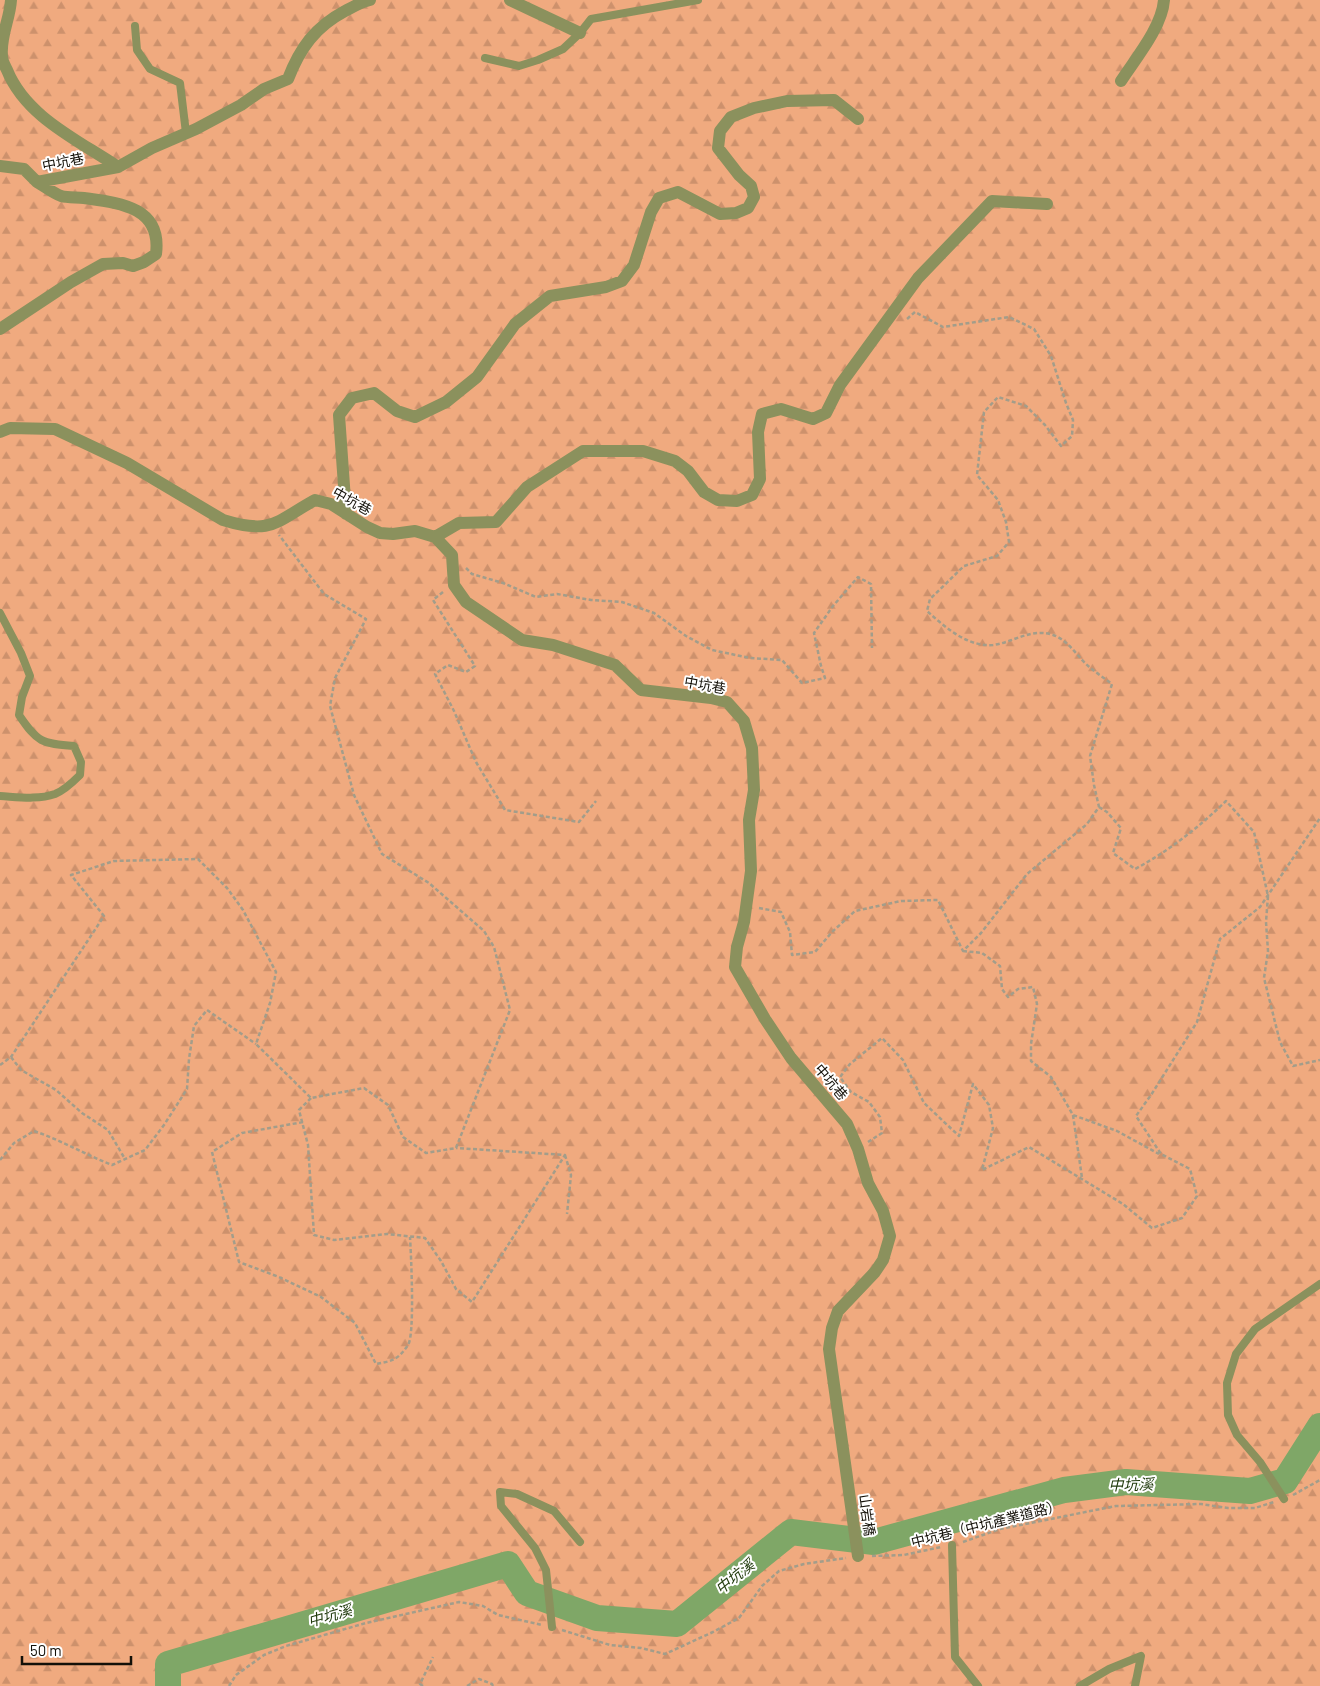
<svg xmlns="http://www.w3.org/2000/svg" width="1320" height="1686" viewBox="0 0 1320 1686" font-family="Barlow,'Noto Sans TC',sans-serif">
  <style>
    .forest { fill: url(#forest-firs) }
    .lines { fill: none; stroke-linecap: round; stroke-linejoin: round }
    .river { stroke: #7fa767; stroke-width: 26 }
    .path { stroke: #a39d8a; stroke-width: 2.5; stroke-dasharray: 4 2.5; stroke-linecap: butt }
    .service { stroke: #8b915d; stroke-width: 8 }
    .minor { stroke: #8b915d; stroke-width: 12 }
    .labels { text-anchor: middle; stroke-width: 4; stroke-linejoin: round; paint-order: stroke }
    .street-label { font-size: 14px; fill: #131008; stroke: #fff }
    .water-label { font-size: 15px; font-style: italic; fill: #1f390a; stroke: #fff }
  </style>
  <defs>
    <pattern id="forest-firs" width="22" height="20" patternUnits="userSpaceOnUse" patternTransform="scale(1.25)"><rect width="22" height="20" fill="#f0aa7f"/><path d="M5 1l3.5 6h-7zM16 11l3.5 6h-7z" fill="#cd916c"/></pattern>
  </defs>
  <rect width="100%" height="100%" fill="#ede6ce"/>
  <!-- forest -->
  <path class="forest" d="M 0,0 L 1320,0 L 1320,1686 L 0,1686 Z"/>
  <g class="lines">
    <!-- river -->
    <path class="river" d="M 168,1686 L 168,1664 L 508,1564 L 527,1593 L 597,1618 L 677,1624 L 791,1532 L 874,1542 L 1064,1490 L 1126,1482 L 1250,1491 L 1285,1481 L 1320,1426"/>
    <!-- path -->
    <path class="path" d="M 466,568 L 472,574 L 503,583 L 536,597 L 557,594 L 591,600 L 622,602 L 654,613 L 686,636 L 712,650 L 750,658 L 782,660 L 802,683 L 825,678 L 821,666 L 814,633 L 833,606 L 858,577 L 871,584 L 872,648
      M 443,592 L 433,600 L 475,666 L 466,672 L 448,665 L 435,674 L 454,711 L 476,762 L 505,810 L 579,822 L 596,801
      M 1099,807 L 1107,812 L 1121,828 L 1113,853 L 1135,869 C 1169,851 1199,827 1226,801 L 1254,832 L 1268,896 L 1266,922 L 1268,951 L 1264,978 L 1280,1042 L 1293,1066 L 1320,1060
      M 759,908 L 781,912 L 790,932 L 792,955 L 815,952 L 832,932 L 855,911 L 901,901 L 938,900 L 963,951 L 981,933 L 1027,874 L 1087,824 L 1099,807 L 1094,785 L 1090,756 L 1112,684 C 1103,677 1093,671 1085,663 C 1074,652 1066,638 1050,634 C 1029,629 1011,643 993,645 C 967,647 945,627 927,611 L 930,599 L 964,566 L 997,556 L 1009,542 L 1006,522 L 998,500 L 977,475 L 984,412 L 998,397 L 1026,406 L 1045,425 L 1061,446 L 1072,436 L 1073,420 L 1066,403 L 1051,356 L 1034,329 L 1009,317 L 943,327 L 915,312 L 907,319
      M 963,951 L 982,953 L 1000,966 L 1002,989 L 1008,997 L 1018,989 L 1033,987 L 1037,1004 L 1031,1044 L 1031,1061 L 1051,1077 L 1073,1115 L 1117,1131 L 1159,1154
      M 11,1057 L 21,1070 L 56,1090 L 82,1113 L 108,1130 L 125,1159
      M 0,1065 L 11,1057 L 104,916 L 71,875 L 114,861 L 198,859 L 227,888 L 243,910 L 276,972 L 270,1003 L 256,1044 L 311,1098 L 364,1088 L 388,1105 L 403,1137 L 426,1153 L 456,1148 L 510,1010 L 494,947 L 484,931 L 429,883 L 382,854 L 354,795 L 330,706 L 335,678 L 366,619 L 324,594 L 279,535
      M 311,1098 L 299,1110 L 308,1145 L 314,1235 L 334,1240 L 387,1234 L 425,1238 L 441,1261 L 456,1289 L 472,1302 L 565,1155 L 456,1148
      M 1073,1115 L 1082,1178
      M 303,1122 L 242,1133 L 212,1152 L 239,1262 L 279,1277 L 321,1297 L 355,1323 L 376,1364 C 392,1361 398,1360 408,1345 C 415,1335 411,1254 410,1237
      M 868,1142 L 882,1133 L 880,1117 L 869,1102 L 851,1092 L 840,1077 L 850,1064 L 882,1038 L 903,1060 L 924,1103 L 959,1136 L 973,1084 L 989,1105 L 993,1128 L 982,1170 L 1029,1147 L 1123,1204 L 1152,1228 L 1182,1218 L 1197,1196 L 1190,1169 L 1161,1154 L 1136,1116 L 1151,1095 L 1197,1022 L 1220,939 L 1260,907 L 1320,818
      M 565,1155 L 571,1175 L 567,1214
      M 0,1160 L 14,1143 L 34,1131 C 61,1140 86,1155 112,1165 L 145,1150 L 164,1125 L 187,1089 L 189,1059 L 194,1026 L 207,1010 L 256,1044
      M 1293,1495 L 1320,1480
      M 963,1542 L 1000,1529 L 1116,1506 L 1201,1504 L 1228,1508 L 1255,1508 L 1274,1502
      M 872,1556 L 904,1555 L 941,1547
      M 562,1630 L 610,1645 L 641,1648 L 665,1654 L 713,1632 L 739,1618 L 762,1586 L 779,1571 L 804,1564 L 846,1558
      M 229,1686 L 236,1675 L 264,1655 L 286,1646 L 366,1623 L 459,1602 L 483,1606 L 498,1615 L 542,1625
      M 423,1686 L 420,1684 L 433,1657
      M 467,1686 L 479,1679 L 492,1684 L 493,1686"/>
    <!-- service -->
    <path class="service" d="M 135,26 L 137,50 L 150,69 L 180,83 L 186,133
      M 485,58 L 519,66 L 538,60 L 563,49 L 580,33 L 591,19 L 698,0
      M 0,613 L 21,653 L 30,676 L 22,697 L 19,715 C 37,742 42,744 74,746 L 81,762 L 80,775 C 73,782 65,790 55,794 C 38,800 18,797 0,796
      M 1284,1499 L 1260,1462 L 1237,1435 L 1228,1415 L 1227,1383 L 1236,1354 L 1255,1329 L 1320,1284
      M 952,1545 L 955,1657 L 978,1686
      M 552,1627 L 546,1570 L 535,1548 L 501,1506 L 500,1492 L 517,1494 L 554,1511 L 580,1542
      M 1080,1686 L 1109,1669 L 1141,1656 L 1135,1686"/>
    <!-- minor -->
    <path class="minor" d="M 510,0 L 580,33
      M 1121,81 C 1136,58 1162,27 1164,0
      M 0,166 L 24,169 L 37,182
      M 118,167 L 152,148 L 196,129 L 241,105 L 264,89 L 288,79 C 300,48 315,27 345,11 C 353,7 361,2 370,0
      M 0,329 L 71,282 L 103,264 L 123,263 L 133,266 L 144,262 L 156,254 C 162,207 120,203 84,198 C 77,197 68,198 61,196 C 53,193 44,186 37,182 L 118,167 C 78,140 26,117 7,70 C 5,66 2,61 2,56 C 0,36 10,19 11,0
      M 0,432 L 10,428 L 55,429 L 127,463 L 223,520 C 272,535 275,522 315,500 L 331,504 L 367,527 L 380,533 L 393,534 L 415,531 L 435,537 L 452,555 L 454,585 L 466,602 L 522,640 L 553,645 L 615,665 L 641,690 L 711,698 L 727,702 L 744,721 L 752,748 L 754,790 L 749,820 L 751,871 L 744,922 L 737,947 L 735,967 L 765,1019 L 791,1058 L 847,1124 L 858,1149 L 868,1183 L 883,1211 L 890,1236 L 883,1260 L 875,1272 L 838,1311 L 832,1328 L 829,1349 L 858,1556
      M 346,514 L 339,415 L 352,398 L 374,393 L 397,411 L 415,417 L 446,402 L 477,377 L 515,324 L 550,296 L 606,287 L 622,281 L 634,265 L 651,212 L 659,198 L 678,192 L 720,214 L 736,213 L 748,208 L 754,197 L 751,186 L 739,175 L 718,148 L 720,131 L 731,117 L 754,108 L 787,101 L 834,100 L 858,119
      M 435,537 L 459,523 L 496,522 L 527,487 L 583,451 L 643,451 L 675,461 L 688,471 L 704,492 L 718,500 L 737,501 L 752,495 L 760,479 L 758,432 L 762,414 L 781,409 L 813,419 L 826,413 L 840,385 L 918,278 L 992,201 L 1047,204"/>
  </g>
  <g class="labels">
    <!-- street labels -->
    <g class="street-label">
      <text transform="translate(63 162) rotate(-11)" y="5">中坑巷</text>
      <text transform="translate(352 501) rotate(29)" y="5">中坑巷</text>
      <text transform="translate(705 685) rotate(10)" y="5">中坑巷</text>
      <text transform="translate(831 1082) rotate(50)" y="5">中坑巷</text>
      <text transform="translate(867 1515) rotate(82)" y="5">山岩橋</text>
      <text transform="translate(986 1524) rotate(-14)" y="5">中坑巷（中坑產業道路）</text>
    </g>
    <!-- water labels -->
    <g class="water-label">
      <text transform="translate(1131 1485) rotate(-1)" y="5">中坑溪</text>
      <text transform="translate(735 1577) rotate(-39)" y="5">中坑溪</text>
      <text transform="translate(330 1616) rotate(-16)" y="5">中坑溪</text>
    </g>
  </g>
  <!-- scale -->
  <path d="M22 1656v8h109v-8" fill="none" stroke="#131008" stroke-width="2.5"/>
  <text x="30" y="1656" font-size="15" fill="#131008" stroke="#ffffff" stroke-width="4" paint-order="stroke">50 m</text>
</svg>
